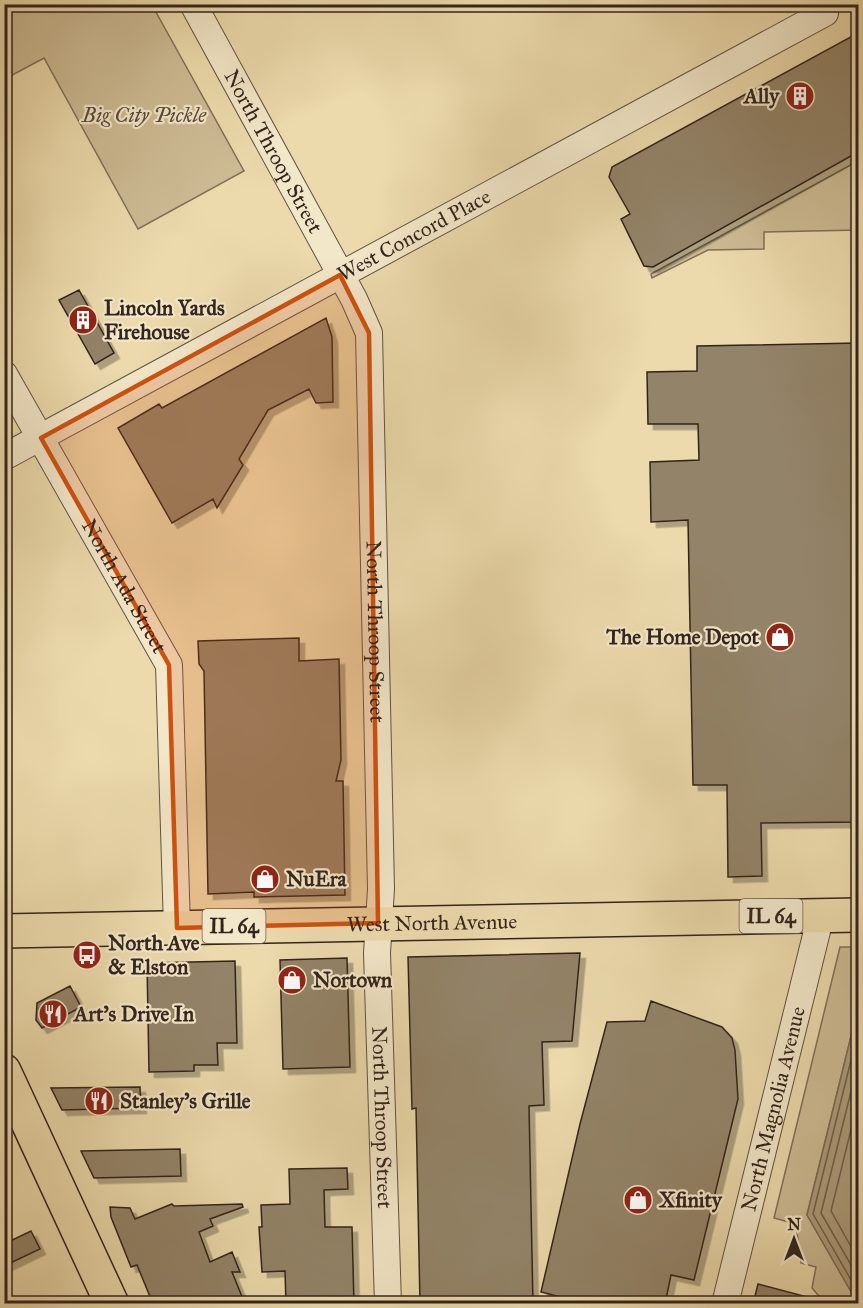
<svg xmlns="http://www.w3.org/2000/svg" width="863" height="1308" viewBox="0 0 863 1308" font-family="'IM FELL Great Primer',serif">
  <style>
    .green { fill: #cdbb94; stroke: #807058; stroke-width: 1.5 }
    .water { fill: #ad9c7b; stroke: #7c6c55; stroke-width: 1.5 }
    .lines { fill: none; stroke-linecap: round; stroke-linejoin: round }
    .shore { stroke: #70604c; stroke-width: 1.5 }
    .building { fill: #938367; stroke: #33241d; stroke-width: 1.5; filter: url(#shadow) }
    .minor-casing { stroke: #615241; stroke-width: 28 }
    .major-casing { stroke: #33241d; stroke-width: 36 }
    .minor { stroke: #f3e7c9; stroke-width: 26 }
    .major { stroke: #ecdaac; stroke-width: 33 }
    .marked { fill: #cd510f; fill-opacity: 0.2; stroke: #cd510f; stroke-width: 4.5; stroke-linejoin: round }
    .labels { text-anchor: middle; stroke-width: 4.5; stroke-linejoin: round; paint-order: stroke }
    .shield { fill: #f3e7c9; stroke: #6d5e51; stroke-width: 1.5 }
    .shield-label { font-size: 20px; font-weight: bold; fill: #33241d }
    .poi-label { font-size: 21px; font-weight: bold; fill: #33241d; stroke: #f3e7c9; text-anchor: start }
    .park-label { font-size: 21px; font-style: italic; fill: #5a4a3b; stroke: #f3e7c9 }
    .street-label { font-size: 21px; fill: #33241d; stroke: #f3e7c9 }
  </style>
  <defs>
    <filter id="shadow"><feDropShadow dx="5.5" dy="5.5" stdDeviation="0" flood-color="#0004"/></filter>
  </defs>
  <rect width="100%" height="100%" fill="#ecdaac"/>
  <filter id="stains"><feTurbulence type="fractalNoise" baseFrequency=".00333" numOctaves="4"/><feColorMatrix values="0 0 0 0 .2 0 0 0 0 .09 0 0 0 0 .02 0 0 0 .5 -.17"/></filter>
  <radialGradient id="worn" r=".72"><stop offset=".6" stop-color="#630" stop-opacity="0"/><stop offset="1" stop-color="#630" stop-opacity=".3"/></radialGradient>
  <!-- green -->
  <path class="green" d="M 4,5 L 152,5 L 244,171 L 138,229 L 44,58 L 5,79 Z
    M 858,161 L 858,230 L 764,232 L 764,249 L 708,250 L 652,278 L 651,274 Z
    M 840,947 L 858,947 L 858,1008 L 807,1215 L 858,1303 L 825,1303 L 812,1288 L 816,1267 L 801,1263 L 796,1224 L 774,1218 Z"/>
  <!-- water -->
  <path class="water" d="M 858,1008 L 858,1304 L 807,1215 Z"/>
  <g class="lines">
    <!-- shore -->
    <path class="shore" d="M 858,1032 L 813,1214 L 858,1292
      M 858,1063 L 821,1213 L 858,1277
      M 858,1101 L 831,1211 L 858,1259"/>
  </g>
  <!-- building -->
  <path class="building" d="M 858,33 L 858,152 L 653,267 L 644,266 L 621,219 L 630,214 L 609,177 L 612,167 Z
    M 79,290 L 114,353 L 95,364 L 59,300 Z
    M 326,318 L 332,337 L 333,402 L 316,403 L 309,389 L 268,410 L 239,459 L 243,465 L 217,508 L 213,499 L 172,523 L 118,428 L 159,404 L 162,408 Z
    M 858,343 L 858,822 L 761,823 L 762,876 L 728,877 L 727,785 L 693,785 L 688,520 L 651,522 L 650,462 L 699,460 L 698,424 L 648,424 L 647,372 L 697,371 L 697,346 Z
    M 299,638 L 299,661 L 339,659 L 341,760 L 336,781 L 343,781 L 345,895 L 254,897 L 254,892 L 208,894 L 204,671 L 199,664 L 198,641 Z
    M 580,953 L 572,1041 L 542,1042 L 544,1105 L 529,1106 L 533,1304 L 420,1304 L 416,1108 L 412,1109 L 408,957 Z
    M 347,958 L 350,1067 L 283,1069 L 280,960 Z
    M 235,961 L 237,1043 L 217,1043 L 218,1065 L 194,1065 L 194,1071 L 149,1072 L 147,963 Z
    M 70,986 L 81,1007 L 42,1028 L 36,1020 L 37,1003 Z
    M 651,1001 L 722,1027 L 732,1038 L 735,1050 L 738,1099 L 694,1280 L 671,1275 L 665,1304 L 588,1304 L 541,1292 L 580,1124 L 607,1022 L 645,1021 Z
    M 140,1087 L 141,1108 L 62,1110 L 51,1088 Z
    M 180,1149 L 181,1176 L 94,1178 L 81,1151 Z
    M 347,1168 L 348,1189 L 324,1190 L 325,1227 L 352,1227 L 354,1304 L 286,1304 L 285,1271 L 262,1272 L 259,1227 L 262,1227 L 261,1205 L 290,1204 L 289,1169 Z
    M 172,1204 L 174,1206 L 242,1204 L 243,1207 L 210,1219 L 213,1226 L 199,1232 L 210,1262 L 232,1252 L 240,1272 L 232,1272 L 245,1304 L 153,1304 L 137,1265 L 131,1267 L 111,1217 L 110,1207 L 130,1208 L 135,1219 Z
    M 31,1231 L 40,1249 L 4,1266 L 4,1244 Z
    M 758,1284 L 811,1298 L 810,1304 L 753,1304 Z"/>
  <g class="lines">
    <!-- minor casing -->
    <g class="minor-casing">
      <g id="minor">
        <path id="s1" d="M 193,4 L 354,299 L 369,333 L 381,889 L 377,953 L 388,1304"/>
        <path id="s2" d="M 4,374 L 169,665 L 177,928"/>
        <path id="s3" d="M 4,457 L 825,13"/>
        <path id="s4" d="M 725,1304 L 821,915"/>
      </g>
    </g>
    <!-- major casing -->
    <g class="major-casing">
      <g id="major">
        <path id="s5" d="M 4,931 L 858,915"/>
        <path d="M 4,1071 L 112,1304"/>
      </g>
    </g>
    <!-- minor -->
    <use href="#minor" class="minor"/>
    <!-- major -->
    <use href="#major" class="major"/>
  </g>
  <!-- marked area -->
  <path class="marked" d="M 340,275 L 369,333 L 378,923 L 177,928 L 169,665 L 41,438 Z"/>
  <!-- icons -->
  <defs>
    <g id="building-disc" transform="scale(1.5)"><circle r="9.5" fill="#8f2418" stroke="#f3e7c9"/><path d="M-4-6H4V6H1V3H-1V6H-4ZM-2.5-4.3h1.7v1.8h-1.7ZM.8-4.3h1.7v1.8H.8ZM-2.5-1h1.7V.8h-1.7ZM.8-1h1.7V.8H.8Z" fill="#fff"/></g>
    <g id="shop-disc" transform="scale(1.5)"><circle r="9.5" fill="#8f2418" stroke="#f3e7c9"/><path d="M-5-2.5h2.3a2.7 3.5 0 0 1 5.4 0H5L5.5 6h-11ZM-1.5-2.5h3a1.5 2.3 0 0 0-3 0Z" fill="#fff"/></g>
    <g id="bus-disc" transform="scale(1.5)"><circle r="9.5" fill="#8f2418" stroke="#f3e7c9"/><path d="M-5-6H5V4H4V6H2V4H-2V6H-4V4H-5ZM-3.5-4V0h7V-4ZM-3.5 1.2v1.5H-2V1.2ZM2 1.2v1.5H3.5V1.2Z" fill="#fff"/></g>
    <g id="restaurant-disc" transform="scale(1.5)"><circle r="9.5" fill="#8f2418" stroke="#f3e7c9"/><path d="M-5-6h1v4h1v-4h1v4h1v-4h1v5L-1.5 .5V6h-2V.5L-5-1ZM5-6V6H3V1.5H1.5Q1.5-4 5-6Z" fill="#fff"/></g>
  </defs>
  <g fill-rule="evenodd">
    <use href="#building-disc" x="800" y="96"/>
    <use href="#building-disc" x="83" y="320"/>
    <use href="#shop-disc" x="780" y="637"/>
    <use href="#shop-disc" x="265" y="879"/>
    <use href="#bus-disc" x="87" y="955"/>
    <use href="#shop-disc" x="292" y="980"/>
    <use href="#restaurant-disc" x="53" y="1014"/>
    <use href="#restaurant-disc" x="99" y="1101"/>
    <use href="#shop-disc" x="638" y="1200"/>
  </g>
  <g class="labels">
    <!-- shield labels -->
    <g class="shield">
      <rect x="739.5" y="899" width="63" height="34" rx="4.5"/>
      <rect x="202.5" y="909" width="63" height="34" rx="4.5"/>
    </g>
    <g class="shield-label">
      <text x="771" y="923">IL 64</text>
      <text x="234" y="933">IL 64</text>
    </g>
    <!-- poi labels -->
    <g class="poi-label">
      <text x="779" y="103" text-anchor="end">Ally</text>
      <text x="104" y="315">Lincoln Yards<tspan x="104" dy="24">Firehouse</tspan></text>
      <text x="759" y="644" text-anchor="end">The Home Depot</text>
      <text x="286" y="886">NuEra</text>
      <text x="108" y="950">North Ave<tspan x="108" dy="24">&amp; Elston</tspan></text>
      <text x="313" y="987">Nortown</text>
      <text x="74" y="1021">Art's Drive In</text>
      <text x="120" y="1108">Stanley's Grille</text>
      <text x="659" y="1207">Xfinity</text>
    </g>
    <!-- park labels -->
    <g class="park-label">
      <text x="144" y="122">Big City Pickle</text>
    </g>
    <!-- street labels -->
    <g class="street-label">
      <text dy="7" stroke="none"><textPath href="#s1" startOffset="168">North Throop Street</textPath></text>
      <text dy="7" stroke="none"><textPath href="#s3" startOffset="466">West Concord Place</textPath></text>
      <text dy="7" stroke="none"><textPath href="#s2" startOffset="244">North Ada Street</textPath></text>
      <text dy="7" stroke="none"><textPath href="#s1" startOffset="672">North Throop Street</textPath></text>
      <text dy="7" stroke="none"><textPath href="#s5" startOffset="428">West North Avenue</textPath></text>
      <text dy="7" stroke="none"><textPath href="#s4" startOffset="201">North Magnolia Avenue</textPath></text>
      <text dy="7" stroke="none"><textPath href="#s1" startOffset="1158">North Throop Street</textPath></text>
    </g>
  </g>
  <!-- margin -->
  <rect width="863" height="1308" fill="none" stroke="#ecdaac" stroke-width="24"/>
  <rect x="6" y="6" width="851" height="1296" fill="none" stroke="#33241d" stroke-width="3"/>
  <rect x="12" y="12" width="839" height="1284" fill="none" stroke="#33241d" stroke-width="1.5"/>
  <!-- north arrow -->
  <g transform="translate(794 1239)" stroke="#f3e7c9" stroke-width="4.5" paint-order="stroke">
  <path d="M0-4.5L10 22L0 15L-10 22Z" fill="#33241d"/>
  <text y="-9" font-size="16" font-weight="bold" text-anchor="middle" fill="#33241d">N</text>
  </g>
  <rect width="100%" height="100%" filter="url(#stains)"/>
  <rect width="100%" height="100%" fill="url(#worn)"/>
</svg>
